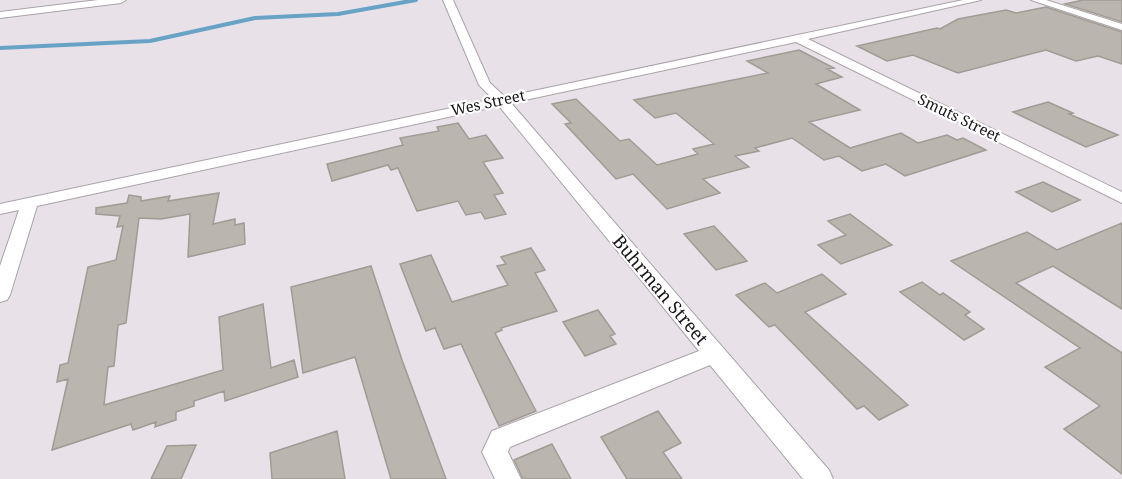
<svg xmlns="http://www.w3.org/2000/svg" width="1122" height="479" viewBox="0 0 1122 479" font-family="'Noto Serif',serif">
  <style>
    .lines { fill: none; stroke-linecap: round; stroke-linejoin: round }
    .stream { stroke: #68a3c6; stroke-width: 4 }
    .building { fill: #bab5ae; stroke: #a09b95; stroke-width: 1.5 }
    .minor-casing { stroke: #a9a3a8; stroke-width: 2 }
    .minor { fill: #fff; fill-rule: evenodd }
    .labels { text-anchor: middle; stroke-width: 4.5; stroke-linejoin: round; paint-order: stroke }
    .far-street-label { font-size: 15px; fill: #1a171a; stroke: #fff }
    .street-label { font-size: 18px; fill: #1a171a; stroke: #fff }
  </style>
  <rect width="100%" height="100%" fill="#e8e1e8"/>
  <g class="lines">
    <!-- stream -->
    <path class="stream" d="M 0,48 L 150,41 L 255,18 L 338,14 L 416,0"/>
  </g>
  <!-- building -->
  <path class="building" d="M 1083,0 L 1122,0 L 1122,22 L 1065,4 Z
    M 1046,7 L 1122,32 L 1122,64 L 1098,56 L 1076,61 L 1046,50 L 958,73 L 913,55 L 887,61 L 857,46 L 937,28 L 940,29 L 958,19 L 1006,10 L 1016,13 Z
    M 799,50 L 834,68 L 827,69 L 842,77 L 816,84 L 860,110 L 809,122 L 850,148 L 901,133 L 918,143 L 947,135 L 957,140 L 963,138 L 986,150 L 905,176 L 886,164 L 862,171 L 839,156 L 824,160 L 792,138 L 755,148 L 759,151 L 735,156 L 749,167 L 703,179 L 720,193 L 667,209 L 633,174 L 616,179 L 565,124 L 571,123 L 552,104 L 576,99 L 620,141 L 629,139 L 657,165 L 698,154 L 693,149 L 714,144 L 676,113 L 655,118 L 634,100 L 768,73 L 747,61 Z
    M 1048,102 L 1073,113 L 1069,114 L 1118,135 L 1086,147 L 1013,112 Z
    M 458,123 L 469,139 L 486,135 L 503,158 L 483,162 L 503,193 L 494,195 L 506,214 L 485,219 L 481,212 L 466,215 L 458,201 L 417,211 L 398,168 L 391,170 L 388,165 L 332,181 L 327,164 L 403,145 L 400,138 L 439,131 L 437,127 Z
    M 1043,182 L 1080,200 L 1052,212 L 1016,192 Z
    M 219,193 L 213,224 L 235,219 L 235,225 L 244,223 L 245,244 L 188,257 L 190,214 L 161,219 L 139,218 L 126,323 L 118,325 L 114,366 L 108,367 L 104,405 L 223,370 L 219,317 L 263,304 L 271,368 L 294,360 L 298,377 L 225,401 L 224,391 L 194,401 L 194,406 L 176,412 L 176,420 L 155,427 L 156,422 L 133,430 L 131,424 L 52,450 L 68,379 L 57,382 L 60,365 L 68,363 L 88,267 L 116,260 L 123,226 L 117,227 L 120,216 L 96,214 L 96,208 L 127,203 L 129,195 L 141,197 L 141,201 L 170,196 L 168,201 Z
    M 850,214 L 892,245 L 841,264 L 818,245 L 846,235 L 828,221 Z
    M 1122,223 L 1122,309 L 1053,266 L 1016,283 L 1122,353 L 1122,474 L 1064,429 L 1100,406 L 1045,367 L 1080,348 L 951,261 L 1027,232 L 1057,250 Z
    M 714,226 L 747,261 L 716,270 L 684,234 Z
    M 531,248 L 545,270 L 535,273 L 557,311 L 501,328 L 502,330 L 495,333 L 536,411 L 499,426 L 461,344 L 444,349 L 435,328 L 426,331 L 400,264 L 431,255 L 452,302 L 508,285 L 497,266 L 506,264 L 501,257 Z
    M 371,266 L 402,360 L 446,479 L 391,479 L 355,357 L 303,373 L 291,287 Z
    M 822,274 L 846,294 L 805,312 L 908,405 L 879,420 L 864,406 L 857,409 L 775,325 L 769,327 L 736,295 L 765,283 L 777,293 Z
    M 922,282 L 940,295 L 943,293 L 970,312 L 965,315 L 984,329 L 964,340 L 900,292 Z
    M 598,310 L 615,334 L 610,336 L 616,344 L 585,356 L 563,322 Z
    M 658,411 L 681,443 L 663,452 L 682,479 L 627,479 L 601,437 Z
    M 337,431 L 345,479 L 272,479 L 270,453 Z
    M 552,444 L 571,479 L 523,479 L 514,460 Z
    M 196,445 L 181,479 L 151,479 L 167,446 Z"/>
  <g class="lines">
    <!-- minor casing -->
    <g class="minor-casing">
      <path id="minor" d="M 98,0 L 126,0 L 121,3 L 0,18 L 0,12 Z
        M 443,0 L 453,0 L 490,83 L 505,97 L 963,0 L 981,0 L 808,39 L 1122,192 L 1122,203 L 796,42 L 511,103 L 829,470 L 833,479 L 803,479 L 710,365 L 510,447 L 508,452 L 521,479 L 495,479 L 482,452 L 492,431 L 699,351 L 499,106 L 37,206 L 10,295 L 7,300 L 0,302 L 0,266 L 19,210 L 0,214 L 0,204 L 493,99 L 479,85 Z
        M 1031,0 L 1046,0 L 1122,24 L 1122,30 Z"/>
    </g>
    <!-- minor -->
    <use href="#minor" class="minor"/>
  </g>
  <g class="labels">
    <!-- far-street labels -->
    <g class="far-street-label">
      <text transform="translate(488 103) rotate(-12)" y="5">Wes Street</text>
      <text transform="translate(959 118) rotate(26)" y="5">Smuts Street</text>
    </g>
    <!-- street labels -->
    <g class="street-label">
      <text transform="translate(660 290) rotate(50)" y="6">Buhrman Street</text>
    </g>
  </g>
</svg>
